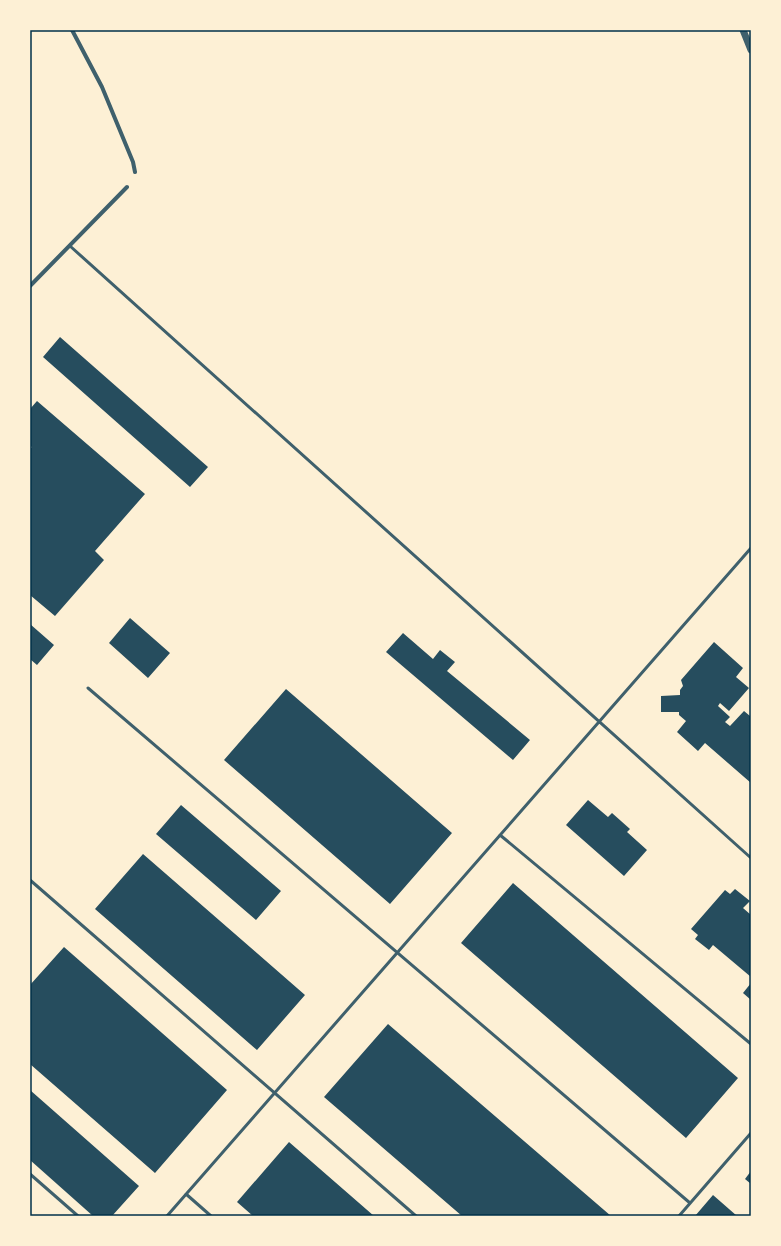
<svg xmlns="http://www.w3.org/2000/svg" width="781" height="1246" viewBox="0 0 781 1246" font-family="'Alegreya Sans',sans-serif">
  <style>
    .building { fill: #264d5e }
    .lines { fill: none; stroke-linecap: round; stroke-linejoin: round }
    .service { stroke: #3f606c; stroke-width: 3 }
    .minor { stroke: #3f606c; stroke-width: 4 }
    .tertiary { stroke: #3f606c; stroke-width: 7 }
    .neatline { fill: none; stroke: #003049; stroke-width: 1.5 }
  </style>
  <rect width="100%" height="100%" fill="#fdf0d5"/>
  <!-- building -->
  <path class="building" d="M 60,337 L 208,467 L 190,487 L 43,357 Z
    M 37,401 L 145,494 L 95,551 L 104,560 L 55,616 L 30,595 L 30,449 L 32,447 L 30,446 L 30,409 Z
    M 130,618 L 170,653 L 148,678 L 109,643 Z
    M 30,624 L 54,645 L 37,665 L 30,659 Z
    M 403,633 L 433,659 L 440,650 L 455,662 L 447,671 L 530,740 L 513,760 L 386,652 Z
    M 714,642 L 743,668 L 736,677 L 749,688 L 729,711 L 720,703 L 718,706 L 730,717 L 725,722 L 730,726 L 744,711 L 750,716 L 751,715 L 751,783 L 705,743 L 698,751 L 677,732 L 686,721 L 679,715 L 679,712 L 661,712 L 661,696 L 680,695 L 680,690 L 683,686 L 681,680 Z
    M 286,689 L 452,833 L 390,904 L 224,760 Z
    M 588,800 L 608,817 L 612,813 L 630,829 L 627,832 L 647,850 L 624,876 L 566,825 Z
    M 181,805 L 281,891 L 256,920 L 156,834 Z
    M 143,854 L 305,995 L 257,1050 L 95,909 Z
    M 513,883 L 738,1078 L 686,1138 L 461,943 Z
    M 735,889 L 750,901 L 743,908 L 751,915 L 751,977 L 713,945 L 709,950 L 695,939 L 698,935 L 691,929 L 725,890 L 730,894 Z
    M 64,947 L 227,1090 L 155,1173 L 30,1064 L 30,985 Z
    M 751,983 L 751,1000 L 743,993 Z
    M 388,1024 L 611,1216 L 462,1216 L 324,1097 Z
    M 30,1090 L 139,1186 L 112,1216 L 93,1216 L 30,1160 Z
    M 289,1142 L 374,1216 L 253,1216 L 237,1202 Z
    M 751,1171 L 751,1184 L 745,1179 Z
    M 713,1195 L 737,1216 L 695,1216 Z"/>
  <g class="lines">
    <!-- service -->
    <path class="service" d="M 70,246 L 751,858
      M 88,688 L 690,1203
      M 500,835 L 751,1044
      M 30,880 L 416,1216
      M 30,1174 L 78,1216
      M 186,1194 L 211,1216
      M 167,1216 L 751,548
      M 679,1216 L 751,1133"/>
    <!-- minor -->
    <path class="minor" d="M 72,30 L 102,87 L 133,162 L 135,172
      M 30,286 L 127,187"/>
    <!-- tertiary -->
    <path class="tertiary" d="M 743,30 L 751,50"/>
  </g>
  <!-- border -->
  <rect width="781" height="1246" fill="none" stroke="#fdf0d5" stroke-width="62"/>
  <rect x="31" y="31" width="719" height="1184" class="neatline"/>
</svg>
